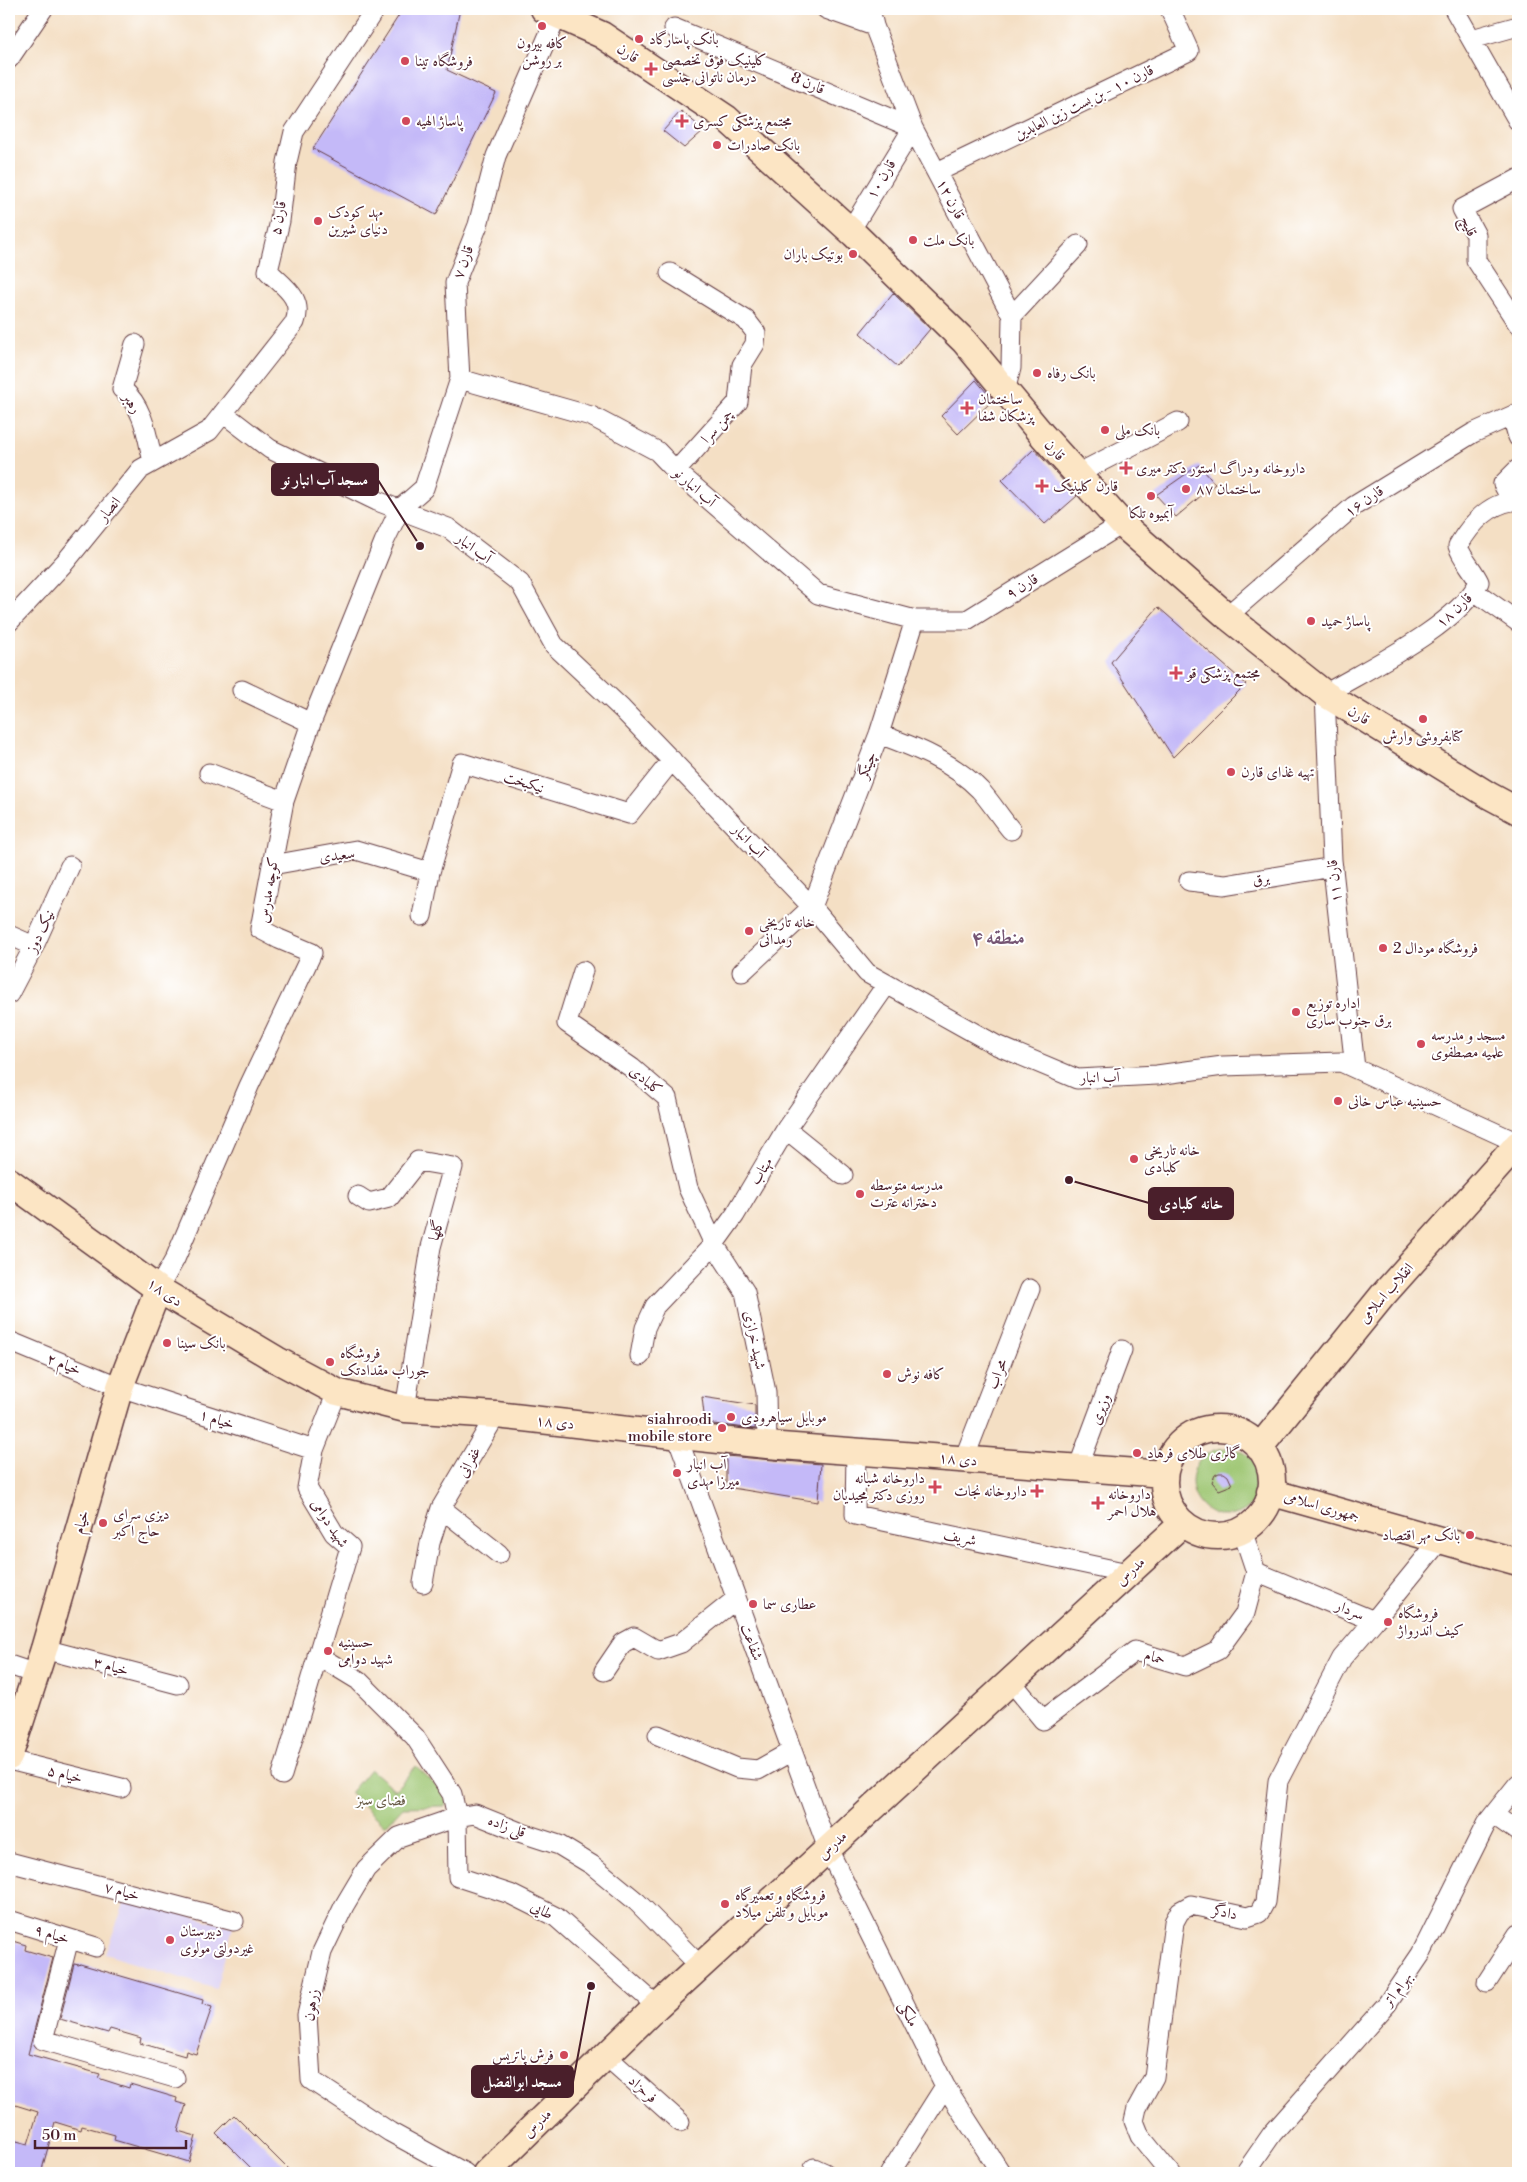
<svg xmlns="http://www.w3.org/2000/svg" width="1527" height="2182" viewBox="0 0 1527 2182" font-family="'Libre Bodoni',Amiri,serif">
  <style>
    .built { fill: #dfd5f5 }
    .green { fill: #9ec672; stroke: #74724e }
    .building { fill: #c4b9f8 }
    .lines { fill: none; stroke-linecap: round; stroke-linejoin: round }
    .street-casing { stroke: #643c42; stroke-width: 21 }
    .secondary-casing { stroke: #643c42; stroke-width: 29 }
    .street { stroke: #fff; stroke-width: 19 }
    .secondary { stroke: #fce5c4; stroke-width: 26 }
    .poi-dot { fill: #d1495b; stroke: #fff; stroke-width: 2 }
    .labels { text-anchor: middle; stroke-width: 4; stroke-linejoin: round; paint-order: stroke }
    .poi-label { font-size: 15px; fill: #4a1f2b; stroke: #fff; text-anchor: start }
    .street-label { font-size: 15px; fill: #4a1f2b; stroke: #fff }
    .park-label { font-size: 15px; fill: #675944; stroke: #fff }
    .district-label { font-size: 20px; font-weight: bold; fill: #755573; stroke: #fff }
    .leader { fill: none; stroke: #4a1f2b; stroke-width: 2 }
    .callout-dot { fill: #4a1f2b; stroke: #fff; stroke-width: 2 }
    .callout { fill: #4a1f2b; stroke: #4a1f2b; stroke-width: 2 }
    .callout-label { font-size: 16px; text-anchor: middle; font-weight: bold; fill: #fff }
  </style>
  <rect width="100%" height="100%" fill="#fff"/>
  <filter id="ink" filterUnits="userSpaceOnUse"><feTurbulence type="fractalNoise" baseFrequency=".02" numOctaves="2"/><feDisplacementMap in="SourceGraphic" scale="10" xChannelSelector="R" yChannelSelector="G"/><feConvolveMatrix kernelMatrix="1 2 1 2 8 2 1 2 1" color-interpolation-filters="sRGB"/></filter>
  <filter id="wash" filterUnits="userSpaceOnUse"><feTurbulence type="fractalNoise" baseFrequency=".0096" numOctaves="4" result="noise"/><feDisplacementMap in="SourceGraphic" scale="20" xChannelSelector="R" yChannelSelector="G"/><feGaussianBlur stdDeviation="1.12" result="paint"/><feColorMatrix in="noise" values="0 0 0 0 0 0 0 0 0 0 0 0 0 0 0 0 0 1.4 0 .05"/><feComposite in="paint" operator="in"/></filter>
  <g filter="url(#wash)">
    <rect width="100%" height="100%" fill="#f4dfc4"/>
    <!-- built -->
    <path class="built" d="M 126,1899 L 233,1927 L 216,1989 L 105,1954 Z"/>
    <!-- green -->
    <path class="green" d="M1192 1482a34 34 0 1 1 68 0a34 34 0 1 1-68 0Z
      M 416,1766 L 448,1796 L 445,1806 L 403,1807 L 385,1826 L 350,1793 L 370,1769 L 395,1790 Z"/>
    <g id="blocks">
      <!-- building -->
      <path class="building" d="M 403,9 L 460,9 L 447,70 L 496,93 L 436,215 L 313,149 Z
        M 681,111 L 704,130 L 684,148 L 663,131 Z
        M 893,293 L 930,329 L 898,367 L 860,333 Z
        M 976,380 L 993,400 L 958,434 L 941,416 Z
        M 1034,449 L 1077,496 L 1045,524 L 1002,480 Z
        M 1199,465 L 1215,484 L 1176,517 L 1156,495 Z
        M 1158,607 L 1246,684 L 1173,757 L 1111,662 Z
        M 702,1397 L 755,1405 L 755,1429 L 705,1423 Z
        M 726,1456 L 821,1464 L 818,1502 L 726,1487 Z
        M 1219,1473 L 1224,1473 L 1228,1476 L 1232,1485 L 1219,1490 L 1212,1482 L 1215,1475 Z
        M 9,1940 L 26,1945 L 25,1950 L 53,1958 L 28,2054 L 100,2074 L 98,2078 L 129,2088 L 130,2084 L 177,2098 L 176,2102 L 186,2105 L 178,2131 L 196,2136 L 189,2162 L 114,2140 L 115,2135 L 82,2126 L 81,2130 L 55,2122 L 41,2173 L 9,2173 L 9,2139 L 28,2144 L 38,2112 L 9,2103 Z
        M 74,1964 L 79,1965 L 80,1964 L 203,2000 L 202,2004 L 212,2007 L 196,2054 L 186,2051 L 185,2056 L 140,2043 L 141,2038 L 110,2029 L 108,2033 L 60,2019 Z
        M 234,2115 L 292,2173 L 256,2173 L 216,2133 Z"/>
    </g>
  </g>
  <g filter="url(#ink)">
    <use href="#blocks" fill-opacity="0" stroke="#643c42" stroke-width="1"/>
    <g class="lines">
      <!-- street casing -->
      <g class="street-casing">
        <path id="street" d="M 826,9 L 874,26
          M 870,9 L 874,26 L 913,128 L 1012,316 L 1011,368 L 1005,391
          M 1454,9 L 1518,121
          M 674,28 L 913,128
          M 1472,39 L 1518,26
          M 9,59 L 43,9
          M 937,172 L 1189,51 L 1170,9
          M 1518,179 L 1462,209 L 1476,235 L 1476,260 L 1518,324
          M 850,231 L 913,128
          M 670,273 L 746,320 L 756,333 L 755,344 L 742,365 L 738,402 L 676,471
          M 1012,316 L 1078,245
          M 135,344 L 122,389 C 144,407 147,436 153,462
          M 460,379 L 591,416 L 657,451 L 676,471 L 818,594 L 915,620 L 967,620 L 1122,524
          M 223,413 L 270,449 L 377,501 L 448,528 L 520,583 L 554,645 L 622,709 L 705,795 L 812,907 L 867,973 L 996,1045 L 1077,1079 L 1157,1075 L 1223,1066 L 1341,1062 L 1518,1143
          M 1512,416 L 1518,437
          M 1077,474 L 1178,422
          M 1512,501 L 1503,484 L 1518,469
          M 1474,591 L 1518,622
          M 1227,616 L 1354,506 L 1473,433 L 1518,413
          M 9,622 L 66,561 L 141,469 L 209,431 L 295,322 C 304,298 284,287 268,271 L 280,221 L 287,162 L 294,132 L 375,9
          M 242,690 L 311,723
          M 879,734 C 915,747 953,762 980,790 C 991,802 1000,817 1011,830
          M 209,773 L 284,801
          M 272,865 L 356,850 L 430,872
          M 1189,881 L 1225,885 L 1333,867
          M 422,916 L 430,872 L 462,763 L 629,814 L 672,760
          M 9,935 L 34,946
          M 583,971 L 567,1023 L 632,1068 L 667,1098 L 688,1188 L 714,1244 L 745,1292 L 766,1392 L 767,1445
          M 742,972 L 812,907 L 879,734 L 915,620
          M 9,994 L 34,946 L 70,866
          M 1355,1068 L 1332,860 L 1325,694 C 1369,668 1457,626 1479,582 C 1473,569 1462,559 1458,546 C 1470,525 1487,505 1512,501
          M 786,1129 L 843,1175
          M 358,1196 L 369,1203 L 389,1198 L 418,1161 L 453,1167 L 431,1247 L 405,1409
          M 158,1289 L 175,1259 L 249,1086 L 312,953 L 279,939 L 260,929 L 284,801 L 311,723 L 384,542 L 400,509 L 424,488 L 458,385 L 460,379 L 455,283 L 478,225 L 496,156 L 560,9
          M 9,1341 L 120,1387 L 314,1450
          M 640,1356 L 645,1328 L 655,1306 L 714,1244 L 735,1215 L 786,1129 L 887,984
          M 677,1436 L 828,1849 L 945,2086 L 1001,2173
          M 856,1451 L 855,1515 L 1128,1573
          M 964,1459 L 1030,1289
          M 1078,1468 L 1122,1350
          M 441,1508 L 496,1415
          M 1242,1530 L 1256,1572
          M 1256,1572 L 1374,1621 L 1440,1540
          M 423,1583 L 430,1543 L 441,1508 L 499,1554
          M 44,1649 L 178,1684
          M 317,1655 L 358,1680 L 415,1737 L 452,1794 L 457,1817 L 458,1877 L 510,1894 L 556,1917 L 657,2006
          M 9,1665 L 36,1674
          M 604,1671 L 623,1643 L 634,1637 L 658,1651 L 681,1643 L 736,1599
          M 1011,1681 L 1043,1720 L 1135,1651 L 1185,1666 L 1218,1650 L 1245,1613 L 1256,1572
          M 658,1735 L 737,1768 L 758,1770 L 792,1751
          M 9,1760 L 121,1788
          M 282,1775 L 350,1547 L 334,1533 L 307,1488 L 314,1450 L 337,1392
          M 1494,1815 L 1518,1832
          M 9,1862 L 234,1921
          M 9,1920 L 96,1947
          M 69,1939 L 43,2040 L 175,2078
          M 1487,1982 L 1518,1934
          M 605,2055 L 680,2122
          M 814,2168 L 825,2173
          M 465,2173 L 390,2132 L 311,2080 L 307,2015 L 322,1952 L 344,1906 L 366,1869 L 399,1837 L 457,1817 L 475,1814 L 522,1833 L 559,1845 L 592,1865 L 637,1902 L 700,1966
          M 890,2173 L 945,2086
          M 1170,2173 L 1140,2136 L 1134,2121 L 1137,2108 L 1154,2077 L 1174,1922 L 1180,1911 L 1191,1905 L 1247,1917 L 1259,1913 L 1265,1902 L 1278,1781 L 1342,1658 L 1374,1621
          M 1245,2173 L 1272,2134 L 1387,2004 L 1421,1954 L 1486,1824 L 1518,1784"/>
      </g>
      <!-- secondary casing -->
      <g class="secondary-casing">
        <path id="secondary" d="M 544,9 L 602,35 L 726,118 L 854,234 L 964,341 L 1043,436 L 1122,524 L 1227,616 L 1325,694 L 1490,796 L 1518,811
          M 9,1181 L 158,1289 L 277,1360 L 337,1392 L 405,1409 L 496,1415 L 681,1436 L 767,1445 L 1164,1474
          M1164 1482a54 54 0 1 1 108 0a54 54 0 1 1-108 0Z
          M 1259,1448 L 1383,1295 L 1518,1144
          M 1270,1492 L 1518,1562
          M 9,1757 L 44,1649 L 120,1387 L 158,1289
          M 486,2173 L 657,2006 L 1183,1523"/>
      </g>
      <!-- street -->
      <use href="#street" class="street"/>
      <!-- secondary -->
      <use href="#secondary" class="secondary"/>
    </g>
  </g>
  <!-- markers -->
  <g class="poi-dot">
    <circle cx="542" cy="26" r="5"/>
    <circle cx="639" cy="39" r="5"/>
    <circle cx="405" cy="61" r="5"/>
    <path d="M648.5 61.5h5v5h5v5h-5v5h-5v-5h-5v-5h5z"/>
    <circle cx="406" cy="121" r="5"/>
    <path d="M679.5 113.5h5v5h5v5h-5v5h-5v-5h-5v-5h5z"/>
    <circle cx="717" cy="145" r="5"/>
    <circle cx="318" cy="221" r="5"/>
    <circle cx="913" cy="240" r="5"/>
    <circle cx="853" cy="254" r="5"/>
    <circle cx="1037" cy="373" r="5"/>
    <path d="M964.5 400.5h5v5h5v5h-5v5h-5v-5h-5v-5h5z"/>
    <circle cx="1105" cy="430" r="5"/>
    <path d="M1123.5 460.5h5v5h5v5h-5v5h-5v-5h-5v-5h5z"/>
    <path d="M1039.5 478.5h5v5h5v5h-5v5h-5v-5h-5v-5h5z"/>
    <circle cx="1186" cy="489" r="5"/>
    <circle cx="1151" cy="496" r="5"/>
    <circle cx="1311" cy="621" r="5"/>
    <path d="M1173.5 665.5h5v5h5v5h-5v5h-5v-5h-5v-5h5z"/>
    <circle cx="1423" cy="719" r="5"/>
    <circle cx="1231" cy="772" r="5"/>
    <circle cx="749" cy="931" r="5"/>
    <circle cx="1383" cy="948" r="5"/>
    <circle cx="1296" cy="1012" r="5"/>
    <circle cx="1421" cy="1044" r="5"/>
    <circle cx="1338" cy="1101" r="5"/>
    <circle cx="1134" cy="1159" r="5"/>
    <circle cx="860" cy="1194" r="5"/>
    <circle cx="167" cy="1343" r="5"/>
    <circle cx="330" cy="1362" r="5"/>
    <circle cx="887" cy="1374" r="5"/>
    <circle cx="731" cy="1417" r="5"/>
    <circle cx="722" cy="1428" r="5"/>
    <circle cx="1137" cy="1453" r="5"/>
    <circle cx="677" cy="1473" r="5"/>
    <path d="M932.5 1479.5h5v5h5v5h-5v5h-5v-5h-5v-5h5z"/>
    <path d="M1034.5 1483.5h5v5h5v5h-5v5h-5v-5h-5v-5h5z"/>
    <path d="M1095.5 1495.5h5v5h5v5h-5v5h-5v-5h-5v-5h5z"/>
    <circle cx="103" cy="1523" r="5"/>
    <circle cx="1470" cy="1535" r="5"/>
    <circle cx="753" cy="1604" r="5"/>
    <circle cx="1388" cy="1622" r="5"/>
    <circle cx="328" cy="1651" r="5"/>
    <circle cx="725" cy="1904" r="5"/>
    <circle cx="170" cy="1940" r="5"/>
    <circle cx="564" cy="2055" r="5"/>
  </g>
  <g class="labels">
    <!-- poi labels -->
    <g class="poi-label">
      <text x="649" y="44">بانک پاسارگاد</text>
      <text x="542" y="48" text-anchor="middle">کافه بیرون<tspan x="542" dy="17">بر روشن</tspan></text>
      <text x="662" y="65">کلینیک فوق تخصصی<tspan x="662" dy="17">درمان ناتوانی جنسی</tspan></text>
      <text x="415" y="66">فروشگاه تینا</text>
      <text x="416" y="126">پاساژ الهیه</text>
      <text x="693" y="126">مجتمع پزشکی کسری</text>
      <text x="727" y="150">بانک صادرات</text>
      <text x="328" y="217">مهد کودک<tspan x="328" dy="17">دنیای شیرین</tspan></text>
      <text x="923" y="245">بانک ملت</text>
      <text x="843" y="259" text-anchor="end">بوتیک باران</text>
      <text x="1047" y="378">بانک رفاه</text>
      <text x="978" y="404">ساختمان<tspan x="978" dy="17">پزشکان شفا</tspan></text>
      <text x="1115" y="435">بانک ملی</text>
      <text x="1136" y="473">داروخانه ودراگ استور دکتر میری</text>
      <text x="1053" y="491">قارن کلینیک</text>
      <text x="1196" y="494">ساختمان ٨٧</text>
      <text x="1151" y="518" text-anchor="middle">آبمیوه تلکا</text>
      <text x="1321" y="626">پاساژ حمید</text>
      <text x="1187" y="678">مجتمع پزشکی قو</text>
      <text x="1423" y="741" text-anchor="middle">کتابفروشی وارش</text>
      <text x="1241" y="777">تهیه غذای قارن</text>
      <text x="759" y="927">خانه تاریخی<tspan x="759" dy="17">رمدانی</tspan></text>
      <text x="1393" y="953">فروشگاه مودال 2</text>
      <text x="1306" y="1008">اداره توزیع<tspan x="1306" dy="17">برق جنوب ساری</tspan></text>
      <text x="1431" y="1040">مسجد و مدرسه<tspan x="1431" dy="17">علمیه مصطفوی</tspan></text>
      <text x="1348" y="1106">حسینیه عباس خانی</text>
      <text x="1144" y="1155">خانه تاریخی<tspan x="1144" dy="17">کلبادی</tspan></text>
      <text x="870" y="1190">مدرسه متوسطه<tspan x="870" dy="17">دخترانه عترت</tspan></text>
      <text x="177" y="1348">بانک سینا</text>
      <text x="340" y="1358">فروشگاه<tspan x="340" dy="17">جوراب مقدادتک</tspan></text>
      <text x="897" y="1379">کافه نوش</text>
      <text x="741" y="1422">موبایل سیاهرودی</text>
      <text x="712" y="1424" text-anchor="end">siahroodi<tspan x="712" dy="17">mobile store</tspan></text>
      <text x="1147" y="1458">گالری طلای فرهاد</text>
      <text x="687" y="1469">آب انبار<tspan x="687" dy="17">میرزا مهدی</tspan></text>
      <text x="925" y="1483" text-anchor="end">داروخانه شبانه<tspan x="925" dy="17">روزی دکتر مجیدیان</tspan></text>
      <text x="1027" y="1496" text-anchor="end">داروخانه نجات</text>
      <text x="1108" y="1499">داروخانه<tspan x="1108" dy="17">هلال احمر</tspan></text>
      <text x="113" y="1519">دیزی سرای<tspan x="113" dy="17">حاج اکبر</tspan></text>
      <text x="1460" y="1540" text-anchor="end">بانک مهر اقتصاد</text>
      <text x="763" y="1609">عطاری سما</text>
      <text x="1398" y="1618">فروشگاه<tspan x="1398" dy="17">کیف اندرواژ</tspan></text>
      <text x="338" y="1647">حسینیه<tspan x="338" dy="17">شهید دوامی</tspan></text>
      <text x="735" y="1900">فروشگاه و تعمیرگاه<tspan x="735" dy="17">موبایل و تلفن میلاد</tspan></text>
      <text x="180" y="1936">دبیرستان<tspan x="180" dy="17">غیردولتی مولوی</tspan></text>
      <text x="554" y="2060" text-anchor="end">فرش پاتریس</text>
    </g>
    <!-- street labels -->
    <g class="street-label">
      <text transform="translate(628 53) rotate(34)" y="5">قارن</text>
      <text transform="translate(808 83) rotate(23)" y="5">قارن 8</text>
      <text transform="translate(1084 102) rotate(-26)" y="5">قارن ۱۰ - بن بست زین العابدین</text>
      <text transform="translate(881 179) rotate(-59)" y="5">قارن ١٠</text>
      <text transform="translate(951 199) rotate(62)" y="5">قارن ۱۲</text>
      <text transform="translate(278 218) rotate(-80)" y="5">قارن ۵</text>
      <text transform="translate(1469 226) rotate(66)" y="5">قلیچ</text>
      <text transform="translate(463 262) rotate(-70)" y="5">قارن ٧</text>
      <text transform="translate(132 403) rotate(56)" y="5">رهبر</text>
      <text transform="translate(717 426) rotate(-48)" y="5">چمن سرا</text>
      <text transform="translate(1055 450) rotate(48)" y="5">قارن</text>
      <text transform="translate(695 487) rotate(42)" y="5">آب انبار نو</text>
      <text transform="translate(1364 501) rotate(-34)" y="5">قارن ۱۶</text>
      <text transform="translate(109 509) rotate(-51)" y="5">انصار</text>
      <text transform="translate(474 548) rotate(37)" y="5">آب انبار</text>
      <text transform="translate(1022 586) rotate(-31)" y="5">قارن ٩</text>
      <text transform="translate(1454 610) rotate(-43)" y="5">قارن ۱۸</text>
      <text transform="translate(1359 715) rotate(32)" y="5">قارن</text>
      <text transform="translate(867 765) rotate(-69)" y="5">چیتگر</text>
      <text transform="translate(524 782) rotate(17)" y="5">نیکبخت</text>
      <text transform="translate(749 841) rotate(47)" y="5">آب انبار</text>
      <text transform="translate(337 855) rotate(-7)" y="5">سعیدی</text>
      <text transform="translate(1261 879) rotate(-10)" y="5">برق</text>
      <text transform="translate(1334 881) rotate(-96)" y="5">قارن ۱۱</text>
      <text transform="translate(268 890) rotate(-81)" y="5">کوچه مدرس</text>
      <text transform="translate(40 931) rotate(-65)" y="5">نیک دوز</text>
      <text transform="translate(1100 1077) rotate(-1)" y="5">آب انبار</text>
      <text transform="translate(646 1080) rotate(40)" y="5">کلبادی</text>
      <text transform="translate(761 1171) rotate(-58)" y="5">مهتاب</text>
      <text transform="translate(436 1230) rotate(-75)" y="5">گلها</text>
      <text transform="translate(165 1292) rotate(34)" y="5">۱۸ دی</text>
      <text transform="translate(1386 1293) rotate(-49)" y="5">انقلاب اسلامی</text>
      <text transform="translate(755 1340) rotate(78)" y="5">شهید خرازی</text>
      <text transform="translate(64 1364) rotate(22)" y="5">خیام ۲</text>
      <text transform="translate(997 1374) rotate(-69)" y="5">محراب</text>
      <text transform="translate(1100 1409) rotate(-69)" y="5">وزیری</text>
      <text transform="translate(217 1419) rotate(18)" y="5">خیام ۱</text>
      <text transform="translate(555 1422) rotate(6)" y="5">۱۸ دی</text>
      <text transform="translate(958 1459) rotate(5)" y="5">۱۸ دی</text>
      <text transform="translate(469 1462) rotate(-60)" y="5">غفرانی</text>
      <text transform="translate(1322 1506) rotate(16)" y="5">جمهوری اسلامی</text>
      <text transform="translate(81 1522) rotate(-74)" y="5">خیام</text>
      <text transform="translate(330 1523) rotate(56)" y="5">شهید دوامی</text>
      <text transform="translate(960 1537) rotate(12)" y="5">شریف</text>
      <text transform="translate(1130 1571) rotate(-43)" y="5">مدرس</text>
      <text transform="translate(1350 1610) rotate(22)" y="5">سردار</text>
      <text transform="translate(752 1642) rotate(70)" y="5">شفاعت</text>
      <text transform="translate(1155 1657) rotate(17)" y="5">حمام</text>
      <text transform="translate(111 1666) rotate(15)" y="5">خیام ۳</text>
      <text transform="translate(65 1774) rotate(14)" y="5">خیام ۵</text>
      <text transform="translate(507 1826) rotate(21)" y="5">قلی زاده</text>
      <text transform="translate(832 1845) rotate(-43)" y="5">مدرس</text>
      <text transform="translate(122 1891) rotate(15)" y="5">خیام ۷</text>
      <text transform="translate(542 1910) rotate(28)" y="5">طایی</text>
      <text transform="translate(1225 1912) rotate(12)" y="5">دادگر</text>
      <text transform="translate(52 1934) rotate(17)" y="5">خیام ۹</text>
      <text transform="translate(1397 1989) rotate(-54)" y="5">بهرام اتر</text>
      <text transform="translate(311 2005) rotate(-81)" y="5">زرهون</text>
      <text transform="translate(909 2014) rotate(64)" y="5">ملکی</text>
      <text transform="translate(643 2089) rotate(42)" y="5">فرحزاد</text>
      <text transform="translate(537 2123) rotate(-45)" y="5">مدرس</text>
    </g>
    <!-- park labels -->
    <g class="park-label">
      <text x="381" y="1805">فضای سبز</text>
    </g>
    <!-- district labels -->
    <g class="district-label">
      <text x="998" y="944">منطقه ۴</text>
    </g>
  </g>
  <!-- callouts -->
  <path class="leader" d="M420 546L378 480M1069 1180L1149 1203M591 1986L573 2082"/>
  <g class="callout-dot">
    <circle cx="420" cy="546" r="5"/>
    <circle cx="1069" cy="1180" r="5"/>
    <circle cx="591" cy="1986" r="5"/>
  </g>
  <g class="callout">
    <rect x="272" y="464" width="106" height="31" rx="5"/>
    <rect x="1149" y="1188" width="84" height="31" rx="5"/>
    <rect x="472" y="2066" width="101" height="31" rx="5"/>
  </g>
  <g class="callout-label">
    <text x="325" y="485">مسجد آب انبار نو</text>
    <text x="1191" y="1209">خانه کلبادی</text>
    <text x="522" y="2087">مسجد ابوالفضل</text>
  </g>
  <!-- margin -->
  <rect width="1527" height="2182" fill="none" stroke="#fff" stroke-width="30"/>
  <!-- scale -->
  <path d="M35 2140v8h151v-8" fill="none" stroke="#4a1f2b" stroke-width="2.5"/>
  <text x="42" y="2140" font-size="15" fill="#4a1f2b" stroke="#ffffff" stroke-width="4" paint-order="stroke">50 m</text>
</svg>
